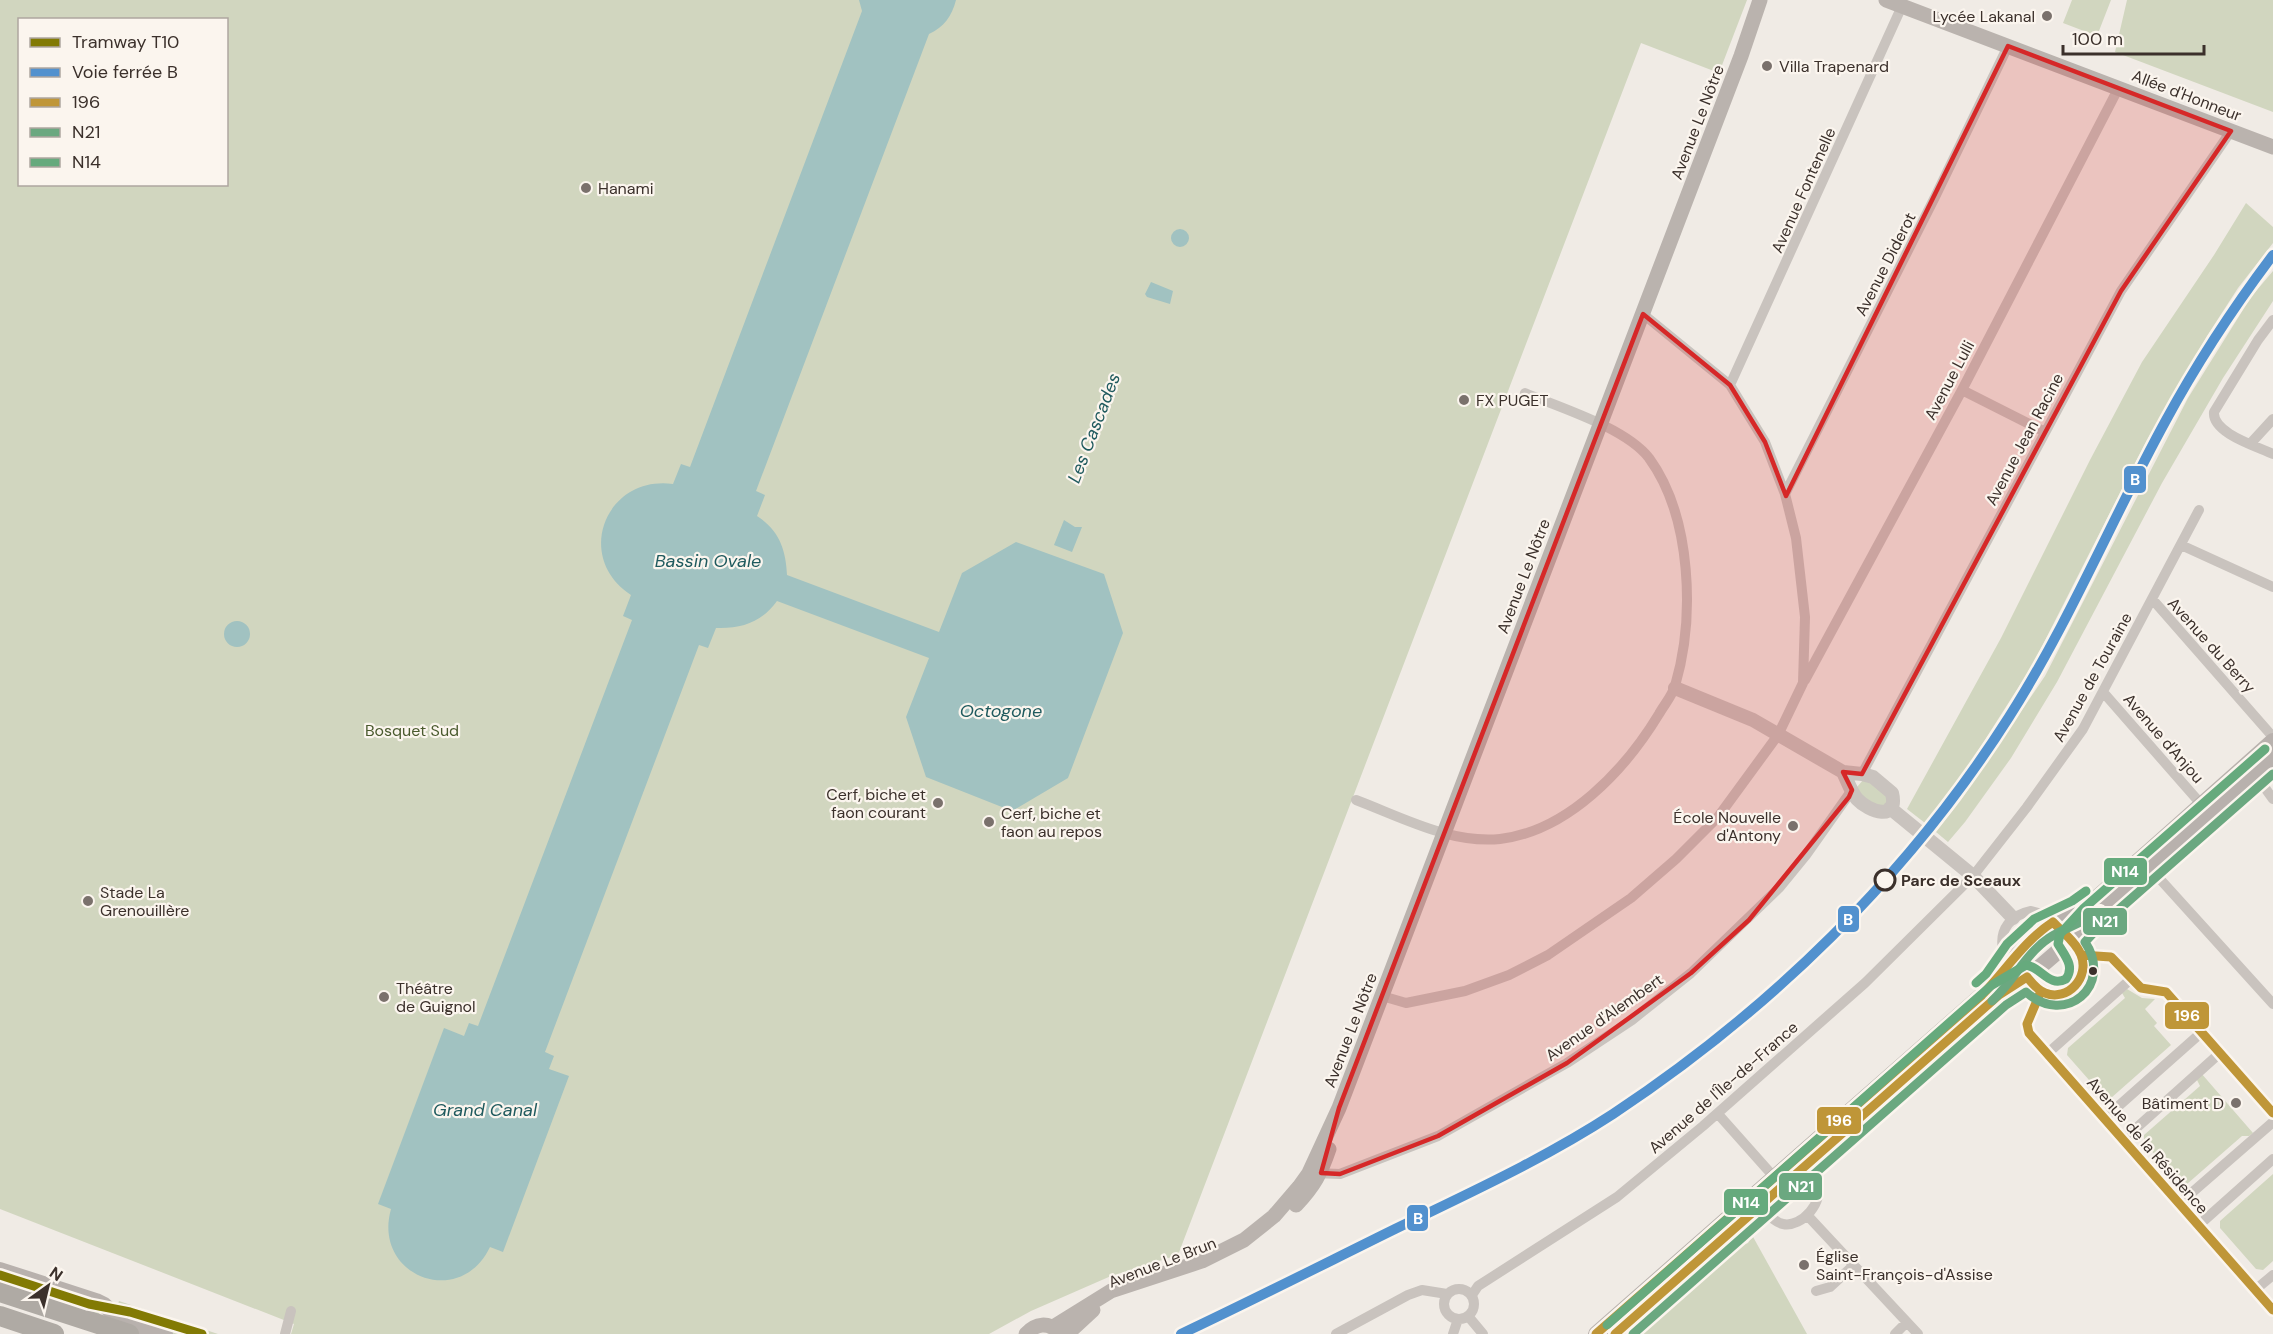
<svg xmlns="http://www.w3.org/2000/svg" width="2273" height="1334" viewBox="0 0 2273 1334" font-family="'DM Sans',sans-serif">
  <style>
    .green { fill: #d1d6bf; fill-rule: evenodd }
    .water { fill: #a1c2c1 }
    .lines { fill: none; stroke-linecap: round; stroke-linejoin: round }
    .minor { stroke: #c9c3be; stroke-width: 10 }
    .tertiary { stroke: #c9c3be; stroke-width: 14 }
    .secondary { stroke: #bab3ae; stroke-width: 15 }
    .primary { stroke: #b8b1ad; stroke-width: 16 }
    .motorway { stroke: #afaaa4; stroke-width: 20 }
    .bus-1-casing { stroke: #fbf5ee; stroke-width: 14 }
    .bus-2-casing { stroke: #fbf5ee; stroke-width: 14 }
    .bus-3-casing { stroke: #fbf5ee; stroke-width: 14 }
    .bus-1 { stroke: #bf9638; stroke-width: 9 }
    .bus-2 { stroke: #6ba880; stroke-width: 9 }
    .bus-3 { stroke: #66aa7d; stroke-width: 9 }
    .rail-1-casing { stroke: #fbf5ee; stroke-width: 15 }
    .rail-1 { stroke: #5291ce; stroke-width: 10 }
    .tram-1-casing { stroke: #fbf5ee; stroke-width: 14 }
    .tram-1 { stroke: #827a04; stroke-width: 9 }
    .marked { fill: #d62828; fill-opacity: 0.2; stroke: #d62828; stroke-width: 4.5; stroke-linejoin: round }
    .poi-dot { fill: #7a716c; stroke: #fbf5ee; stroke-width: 2 }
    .stop-dot { fill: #fbf5ee; stroke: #3b302b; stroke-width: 3 }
    .bus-dot { fill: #3b302b; stroke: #fbf5ee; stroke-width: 2 }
    .labels { text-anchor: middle; stroke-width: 4.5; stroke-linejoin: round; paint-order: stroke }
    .poi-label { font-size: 16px; fill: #3b302b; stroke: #fbf5ee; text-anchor: start }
    .street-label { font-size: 16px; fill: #3b302b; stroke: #fbf5ee }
    .park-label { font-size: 16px; fill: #4a5a2e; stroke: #fbf5ee }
    .stop-label { font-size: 16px; font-weight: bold; fill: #3b302b; stroke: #fbf5ee; text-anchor: start }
    .water-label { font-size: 18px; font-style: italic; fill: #1f5a5e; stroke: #fbf5ee }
    .line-badge { stroke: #fbf5ee; stroke-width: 2 }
    .badge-label { font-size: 16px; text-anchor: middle; font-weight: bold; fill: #fff }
  </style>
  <rect width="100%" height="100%" fill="#f0ebe5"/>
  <!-- green -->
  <path class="green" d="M 0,0 L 1747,0 L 1719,73 L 1641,43 L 1178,1255 L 1111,1276 L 1031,1311 L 989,1334 L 291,1334 L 294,1324 L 0,1209 ZM 20,20 L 226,20 L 226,184 L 20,184 Z
    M 2072,0 L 2111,0 L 2097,36 L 2063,23 Z
    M 2127,0 L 2273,0 L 2273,112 L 2115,52 Z
    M 2246,203 L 2273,227 L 2273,243 L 2238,288 L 2207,336 L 2147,440 L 2032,666 L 1967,768 L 1925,823 L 1907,809 L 2001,638 L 2090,460 L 2142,362 L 2214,255 Z
    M 2273,271 L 2273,301 L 2223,378 L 2162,483 L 2057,682 L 2011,758 L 1965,822 L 1948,842 L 1936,832 L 1961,800 L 2045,676 L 2188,398 L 2251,297 Z
    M 1864,779 L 1869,779 L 1889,799 L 1882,808 L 1860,798 L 1857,787 Z
    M 2127,989 L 2142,998 L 2155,999 L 2145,1009 L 2157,1023 L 2154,1026 L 2171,1045 L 2111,1098 L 2104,1097 L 2067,1055 L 2068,1048 L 2125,998 L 2122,993 Z
    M 2201,1073 L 2253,1133 L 2249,1136 L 2242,1136 L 2187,1184 L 2180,1184 L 2144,1142 L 2144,1135 L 2200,1086 L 2196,1078 Z
    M 2273,1174 L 2273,1261 L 2263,1270 L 2256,1269 L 2220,1228 L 2220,1221 Z
    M 1752,1235 L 1807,1334 L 1640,1334 L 1740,1246 L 1748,1243 Z
    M 0,1272 L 97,1309 L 100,1315 L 0,1285 Z
    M 119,1301 L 218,1334 L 172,1334 L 125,1319 L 117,1307 Z"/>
  <!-- water -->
  <path class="water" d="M 859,0 L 956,0 C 952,16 944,27 929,34 L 756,491 L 765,495 L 757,516 C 779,530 786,550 787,575 L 939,632 L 962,573 L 1016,542 L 1104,574 L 1123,633 L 1068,778 L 1012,811 L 926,777 L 906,717 L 929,658 L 777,601 C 762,622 742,629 716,628 L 708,648 L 699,645 L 545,1052 L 554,1056 L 549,1069 L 569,1076 L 503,1252 L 490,1247 C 460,1310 372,1276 391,1209 L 378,1204 L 444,1028 L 464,1036 L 469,1023 L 478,1026 L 632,620 L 623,616 L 631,595 C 573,557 606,475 673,484 L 681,464 L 690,467 L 862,11 Z
    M1171 238a9 9 0 1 1 18 0a9 9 0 1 1-18 0Z
    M 1151,282 L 1173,291 L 1170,304 L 1147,297 L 1145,294 Z
    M 1064,520 L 1075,527 L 1082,527 L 1072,552 L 1054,545 Z
    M224 634a13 13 0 1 1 26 0a13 13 0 1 1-26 0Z"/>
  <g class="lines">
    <!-- minor -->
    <path class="minor" d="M 2273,320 L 2258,340 L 2214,412 C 2212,433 2256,446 2273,454
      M 1730,385 L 1902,6
      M 1962,390 L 2045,432
      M 2251,443 L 2273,419
      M 1785,494 L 1935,197 L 2008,46
      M 2181,545 L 2273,587
      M 2153,600 L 2273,737
      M 1805,680 L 1962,390 L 2118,89
      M 2103,692 L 2201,804
      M 1862,774 L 2121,291 L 2231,131
      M 2255,774 L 2273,799
      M 1356,800 C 1401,817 1451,844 1500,839 C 1568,831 1625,770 1659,714 C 1664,705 1672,696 1675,686 C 1695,618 1692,517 1649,458 C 1626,428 1561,408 1525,393
      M 2149,867 L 2273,1004
      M 2031,911 L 2046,915 L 2081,955 L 2083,972 L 2074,988 L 2061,994 L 2051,995 L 2041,991 L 2003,950 C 1999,929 2011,915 2031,911 Z
      M 2081,955 L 2111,957 L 2141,988 L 2166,992 L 2273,1113
      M 2041,991 L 2027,1024 L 2029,1033 L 2273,1310
      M 1382,996 L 1406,1003 L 1465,991 L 1509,975 L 1548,955 L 1631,898 L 1676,859 L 1718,817 L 1778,735 L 1803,683 L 1805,617 L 1796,538 L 1785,494 L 1765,442 L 1730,385 L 1643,314
      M 2048,1053 L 2131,979
      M 1718,1114 L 1774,1177
      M 2105,1118 L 2202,1032
      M 2124,1139 L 2220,1053
      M 1314,1173 L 1340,1174 L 1438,1136 L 1567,1063 L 1632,1020 L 1691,973 L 1779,888 L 1806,855 L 1852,790
      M 2180,1203 L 2273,1122
      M 1760,1206 C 1767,1212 1773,1222 1783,1224 C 1802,1228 1825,1201 1817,1183 C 1814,1177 1808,1173 1804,1168
      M 1807,1215 L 1918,1334
      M 2199,1225 L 2273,1159
      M1444 1304a15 15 0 1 1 30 0a15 15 0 1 1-30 0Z
      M 2255,1290 L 2273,1275
      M 1816,1291 L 1830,1287 L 1854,1265
      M 1472,1295 L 1478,1286 L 1617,1197 L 1703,1126 L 1865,983 L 1973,876 L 2027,807 L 2083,729 L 2199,510
      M 1468,1316 L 1483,1334
      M 285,1334 L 291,1311
      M 1336,1334 L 1408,1295 L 1422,1290 L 1447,1294
      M 1453,1334 L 1458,1319
      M 1895,1334 L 1907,1322"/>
    <!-- tertiary -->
    <path class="tertiary" d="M 1675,688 L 1753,720 L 1843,772 L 1862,774 L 1873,777 L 1892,793 C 1899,822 1869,812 1857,799 C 1851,792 1847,780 1843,772
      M 1890,808 L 1973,876 L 2013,918"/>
    <!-- secondary -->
    <path class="secondary" d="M 1886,0 L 2273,147
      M 1296,1205 C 1314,1186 1321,1173 1329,1149
      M 1053,1327 L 1111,1291 L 1202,1261 L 1244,1240 L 1274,1216 L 1299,1187 L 1309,1173 L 1339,1108 L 1741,56 L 1760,0
      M 1026,1334 C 1036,1323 1048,1322 1059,1332
      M 1067,1334 L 1093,1310"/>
    <!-- primary -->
    <path class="primary" d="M 0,1270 L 96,1301 L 104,1305 L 121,1320 L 165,1334
      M 1596,1334 L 1982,995 C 2004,974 2017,946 2042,928 C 2057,917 2076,913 2092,902 L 2273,741
      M 1615,1334 L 1999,995 L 2041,966 L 2070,941 L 2091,918 L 2273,758"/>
    <!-- motorway -->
    <path class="motorway" d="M 0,1292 L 129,1334
      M 0,1316 L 54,1334"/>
    <!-- bus-1 casing -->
    <g class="bus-1-casing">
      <path id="bus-1" d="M 2081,955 L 2111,957 L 2141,988 L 2166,992 L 2273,1113
        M 2041,991 L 2027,1024 L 2029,1033 L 2273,1310
        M 1596,1334 L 1982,995 C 2006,970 2024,941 2053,922 C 2062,932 2076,942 2081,955 C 2090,977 2068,1002 2045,993 C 2037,990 2032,983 2027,977 L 1999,995 L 1615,1334"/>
    </g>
    <!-- bus-2 casing -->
    <g class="bus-2-casing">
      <path id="bus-2" d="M 1992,1001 C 2013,982 2025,954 2049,938 C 2065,928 2084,922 2100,911
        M 1633,1334 L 2006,1005 L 2026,992 C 2065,1027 2114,986 2085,942 L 2099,927 L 2273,774"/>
    </g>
    <!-- bus-3 casing -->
    <g class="bus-3-casing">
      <path id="bus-3" d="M 1976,983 L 1986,974 L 2007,944 L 2034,919 L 2072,901 L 2086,891
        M 1607,1325 L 1992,985 L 2026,965 C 2041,967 2049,988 2066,979 C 2075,966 2065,956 2058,944 L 2060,934 L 2083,909 L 2265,749"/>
    </g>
    <!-- bus-1 -->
    <use href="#bus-1" class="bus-1"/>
    <!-- bus-2 -->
    <use href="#bus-2" class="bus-2"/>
    <!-- bus-3 -->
    <use href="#bus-3" class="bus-3"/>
    <!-- rail-1 casing -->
    <g class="rail-1-casing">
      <path id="rail-1" d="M 1181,1334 C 1253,1300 1324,1264 1395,1229 C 1469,1193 1544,1159 1613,1114 C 1770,1010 1908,876 2009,717 C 2069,623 2112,519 2165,422 C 2197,363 2233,308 2273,255"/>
    </g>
    <!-- rail-1 -->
    <use href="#rail-1" class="rail-1"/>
    <!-- tram-1 casing -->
    <g class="tram-1-casing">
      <path id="tram-1" d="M 0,1275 L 89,1304 L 130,1312 L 202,1334"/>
    </g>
    <!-- tram-1 -->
    <use href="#tram-1" class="tram-1"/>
  </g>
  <!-- marked area -->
  <path class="marked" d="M 2008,46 L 2231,131 L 2121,291 L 1862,774 L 1843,772 L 1852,790 L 1849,797 L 1749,920 L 1691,973 L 1567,1063 L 1438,1136 L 1340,1174 L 1321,1173 L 1339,1108 L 1643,314 L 1730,385 L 1765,442 L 1786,496 Z"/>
  <!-- markers -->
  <g class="poi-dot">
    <circle cx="2047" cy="16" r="6"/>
    <circle cx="1767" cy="66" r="6"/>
    <circle cx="586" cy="188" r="6"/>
    <circle cx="1464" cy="400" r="6"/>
    <circle cx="938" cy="803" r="6"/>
    <circle cx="989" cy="822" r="6"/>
    <circle cx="1793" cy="826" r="6"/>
    <circle cx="88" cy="901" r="6"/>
    <circle cx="384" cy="997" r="6"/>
    <circle cx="2236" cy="1103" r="6"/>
    <circle cx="1804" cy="1265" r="6"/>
  </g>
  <circle class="stop-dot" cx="1885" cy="880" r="10"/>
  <circle class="bus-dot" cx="2093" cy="971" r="5"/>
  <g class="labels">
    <!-- poi labels -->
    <g class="poi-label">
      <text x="2035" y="22" text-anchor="end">Lycée Lakanal</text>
      <text x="1779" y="72">Villa Trapenard</text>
      <text x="598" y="194">Hanami</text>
      <text x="1476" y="406">FX PUGET</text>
      <text x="926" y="800" text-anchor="end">Cerf, biche et<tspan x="926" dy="18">faon courant</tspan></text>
      <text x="1001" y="819">Cerf, biche et<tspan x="1001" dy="18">faon au repos</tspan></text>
      <text x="1781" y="823" text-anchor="end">École Nouvelle<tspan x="1781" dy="18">d'Antony</tspan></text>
      <text x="100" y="898">Stade La<tspan x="100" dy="18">Grenouillère</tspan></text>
      <text x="396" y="994">Théâtre<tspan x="396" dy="18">de Guignol</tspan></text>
      <text x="2224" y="1109" text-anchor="end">Bâtiment D</text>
      <text x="1816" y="1262">Église<tspan x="1816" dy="18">Saint-François-d'Assise</tspan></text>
    </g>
    <!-- street labels -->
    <g class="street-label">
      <text transform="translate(2187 95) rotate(21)" y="6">Allée d'Honneur</text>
      <text transform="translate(1697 122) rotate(-69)" y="6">Avenue Le Nôtre</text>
      <text transform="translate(1803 190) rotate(-66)" y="6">Avenue Fontenelle</text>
      <text transform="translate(1885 264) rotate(-63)" y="6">Avenue Diderot</text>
      <text transform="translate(1949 380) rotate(-62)" y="6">Avenue Lulli</text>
      <text transform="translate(2024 439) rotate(-62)" y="6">Avenue Jean Racine</text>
      <text transform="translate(1523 576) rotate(-69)" y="6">Avenue Le Nôtre</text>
      <text transform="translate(2212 645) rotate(48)" y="6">Avenue du Berry</text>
      <text transform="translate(2092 677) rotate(-61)" y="6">Avenue de Touraine</text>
      <text transform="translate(2164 738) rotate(49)" y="6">Avenue d'Anjou</text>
      <text transform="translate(1604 1017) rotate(-35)" y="6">Avenue d'Alembert</text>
      <text transform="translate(1350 1030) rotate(-69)" y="6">Avenue Le Nôtre</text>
      <text transform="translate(1723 1087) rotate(-41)" y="6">Avenue de l'Île-de-France</text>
      <text transform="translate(2148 1145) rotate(49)" y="6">Avenue de la Résidence</text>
      <text transform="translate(1162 1262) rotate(-21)" y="6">Avenue Le Brun</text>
    </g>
    <!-- park labels -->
    <g class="park-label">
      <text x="412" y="736">Bosquet Sud</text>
    </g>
    <!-- stop labels -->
    <g class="stop-label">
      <text x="1901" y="886">Parc de Sceaux</text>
    </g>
    <!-- water labels -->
    <g class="water-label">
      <text transform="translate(1094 428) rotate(-69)" y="6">Les Cascades</text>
      <text x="708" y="567">Bassin Ovale</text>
      <text x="1001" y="717">Octogone</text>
      <text x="485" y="1116">Grand Canal</text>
    </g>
  </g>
  <g class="line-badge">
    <rect x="2123" y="465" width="24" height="29" rx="6" fill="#5291ce"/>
    <rect x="2103" y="857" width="45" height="29" rx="6" fill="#66aa7d"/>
    <rect x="1837" y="905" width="23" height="28" rx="6" fill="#5291ce"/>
    <rect x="2082" y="907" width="46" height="29" rx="6" fill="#6ba880"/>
    <rect x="2164" y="1001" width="46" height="29" rx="6" fill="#bf9638"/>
    <rect x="1816" y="1106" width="46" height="29" rx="6" fill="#bf9638"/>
    <rect x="1778" y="1172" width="45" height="29" rx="6" fill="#6ba880"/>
    <rect x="1723" y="1188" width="46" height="28" rx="6" fill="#66aa7d"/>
    <rect x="1406" y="1204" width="23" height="28" rx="6" fill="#5291ce"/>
  </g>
  <g class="badge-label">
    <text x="2135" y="485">B</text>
    <text x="2125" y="877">N14</text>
    <text x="1848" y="925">B</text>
    <text x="2105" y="927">N21</text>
    <text x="2187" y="1021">196</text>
    <text x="1839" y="1126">196</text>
    <text x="1801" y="1192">N21</text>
    <text x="1746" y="1208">N14</text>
    <text x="1418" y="1224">B</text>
  </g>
  <!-- legend -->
  <rect x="18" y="18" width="210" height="168" fill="#fbf5ee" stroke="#aea6a0" stroke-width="1.5"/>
  <rect x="30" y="38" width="30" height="9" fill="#827a04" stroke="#aea6a0" stroke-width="1.5"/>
  <text x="72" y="48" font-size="18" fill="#3b302b">Tramway T10</text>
  <rect x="30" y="68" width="30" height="9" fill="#5291ce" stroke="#aea6a0" stroke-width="1.5"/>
  <text x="72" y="78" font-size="18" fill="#3b302b">Voie ferrée B</text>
  <rect x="30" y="98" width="30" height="9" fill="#bf9638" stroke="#aea6a0" stroke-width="1.5"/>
  <text x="72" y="108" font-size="18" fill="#3b302b">196</text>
  <rect x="30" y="128" width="30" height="9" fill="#6ba880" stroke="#aea6a0" stroke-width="1.5"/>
  <text x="72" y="138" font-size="18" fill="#3b302b">N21</text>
  <rect x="30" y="158" width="30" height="9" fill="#66aa7d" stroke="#aea6a0" stroke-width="1.5"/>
  <text x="72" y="168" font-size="18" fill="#3b302b">N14</text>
  <!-- north arrow -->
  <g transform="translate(48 1286) rotate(34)" stroke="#fbf5ee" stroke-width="4.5" paint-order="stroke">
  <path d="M0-4.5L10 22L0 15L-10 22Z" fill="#3b302b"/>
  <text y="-9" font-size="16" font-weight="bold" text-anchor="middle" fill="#3b302b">N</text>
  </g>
  <!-- scale -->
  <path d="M2063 45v9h141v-9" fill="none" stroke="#3b302b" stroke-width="3"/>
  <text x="2072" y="45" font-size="18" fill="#3b302b" stroke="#fbf5ee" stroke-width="4.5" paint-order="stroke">100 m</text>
</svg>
